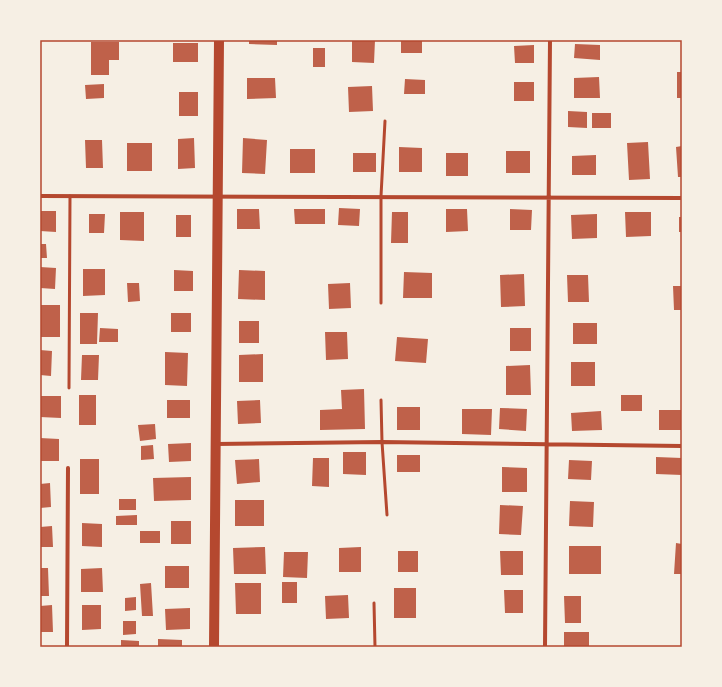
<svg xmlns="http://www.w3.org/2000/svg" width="722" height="687" viewBox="0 0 722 687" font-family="Montserrat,sans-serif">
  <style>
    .building { fill: #bf614a }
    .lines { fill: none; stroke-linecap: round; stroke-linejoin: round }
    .service { stroke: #b5482f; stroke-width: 3 }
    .minor { stroke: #b5482f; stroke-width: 4 }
    .primary { stroke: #b5482f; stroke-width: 10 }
    .neatline { fill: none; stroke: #b5482f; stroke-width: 1.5 }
  </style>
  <rect width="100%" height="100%" fill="#f6efe4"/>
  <!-- building -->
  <path class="building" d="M 249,40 L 277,40 L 277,45 L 249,44 Z
    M 352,40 L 375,40 L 374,63 L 352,62 Z
    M 401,40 L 422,40 L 422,53 L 401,53 Z
    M 91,42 L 119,42 L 119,60 L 109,60 L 109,75 L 91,75 Z
    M 173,43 L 198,43 L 198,62 L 173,62 Z
    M 575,44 L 600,45 L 600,60 L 574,58 Z
    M 534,45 L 534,63 L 515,63 L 514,46 Z
    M 313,48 L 325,48 L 325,67 L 313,67 Z
    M 677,72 L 682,72 L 682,98 L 677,98 Z
    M 599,77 L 600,98 L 574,98 L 574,78 Z
    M 247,78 L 275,78 L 276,98 L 247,99 Z
    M 405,79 L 425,80 L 425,94 L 404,94 Z
    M 514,82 L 534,82 L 534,101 L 514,101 Z
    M 104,84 L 104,98 L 86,99 L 85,85 Z
    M 372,86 L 373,111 L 349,112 L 348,87 Z
    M 179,92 L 198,92 L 198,116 L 179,116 Z
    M 568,111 L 587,112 L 587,128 L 568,127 Z
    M 592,113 L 611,113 L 611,128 L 592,128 Z
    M 194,138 L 195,168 L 178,169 L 178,139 Z
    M 243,138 L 267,140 L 265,174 L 242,173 Z
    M 85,140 L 102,140 L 103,168 L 86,168 Z
    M 648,142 L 650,179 L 629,180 L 627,143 Z
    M 127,143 L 152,143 L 152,171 L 127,171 Z
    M 682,146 L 682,177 L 678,177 L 676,147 Z
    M 399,147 L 422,148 L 422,172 L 399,172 Z
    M 290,149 L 315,149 L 315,173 L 290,173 Z
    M 506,151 L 530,151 L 530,173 L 506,173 Z
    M 353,153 L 376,153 L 376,172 L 353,172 Z
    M 446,153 L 468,153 L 468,176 L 446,176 Z
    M 596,155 L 596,175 L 572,175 L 572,156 Z
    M 339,208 L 360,209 L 359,226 L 338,225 Z
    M 237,209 L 259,209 L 260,229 L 237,229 Z
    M 294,209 L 325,209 L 325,224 L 295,224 Z
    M 446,209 L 467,209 L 468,231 L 446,232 Z
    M 510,209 L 532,210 L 531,230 L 510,230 Z
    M 40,211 L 56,211 L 56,232 L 40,231 Z
    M 120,212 L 144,212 L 144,241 L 120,240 Z
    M 392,212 L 408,212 L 408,243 L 391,243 Z
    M 625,212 L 651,212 L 651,236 L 626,237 Z
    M 89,214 L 105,214 L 104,233 L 89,233 Z
    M 597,214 L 597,238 L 572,239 L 571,215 Z
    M 176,215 L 191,215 L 191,237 L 176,237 Z
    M 679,217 L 682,217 L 682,232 L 679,232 Z
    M 40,244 L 46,244 L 47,258 L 40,258 Z
    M 40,267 L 56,268 L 55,289 L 40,288 Z
    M 83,269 L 105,269 L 105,295 L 83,296 Z
    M 174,270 L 193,271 L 193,291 L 174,291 Z
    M 239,270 L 265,271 L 265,300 L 238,299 Z
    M 404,272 L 432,273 L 432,298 L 403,298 Z
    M 524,274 L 525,306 L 501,307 L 500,275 Z
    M 567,275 L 588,275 L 589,302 L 568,302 Z
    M 127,283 L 139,283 L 140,301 L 128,302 Z
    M 350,283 L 351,308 L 329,309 L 328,284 Z
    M 673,286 L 682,286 L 682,310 L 674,310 Z
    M 40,305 L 60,305 L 60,337 L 40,337 Z
    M 80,313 L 98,313 L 97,344 L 80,344 Z
    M 171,313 L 191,313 L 191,332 L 171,332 Z
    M 239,321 L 259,321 L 259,343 L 239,343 Z
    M 573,323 L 597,323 L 597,344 L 573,344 Z
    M 100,328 L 118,329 L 118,342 L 99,342 Z
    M 510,328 L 531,328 L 531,351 L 510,351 Z
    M 325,332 L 347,332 L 348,359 L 326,360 Z
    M 397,337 L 428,339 L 426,363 L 395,361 Z
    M 40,350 L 52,351 L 51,376 L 40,375 Z
    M 165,352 L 188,353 L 187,386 L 165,385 Z
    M 263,354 L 263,382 L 239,382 L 239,355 Z
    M 82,355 L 99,355 L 98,380 L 81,380 Z
    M 571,362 L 595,362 L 595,386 L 571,386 Z
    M 530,365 L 531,395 L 506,395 L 506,366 Z
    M 364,389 L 365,429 L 320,430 L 320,410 L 342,409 L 341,390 Z
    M 79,395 L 96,395 L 96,425 L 79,425 Z
    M 621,395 L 642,395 L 642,411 L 621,411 Z
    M 40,396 L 61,396 L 61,418 L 40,417 Z
    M 167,400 L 190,400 L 190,418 L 167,418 Z
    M 260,400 L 261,423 L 238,424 L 237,401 Z
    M 397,407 L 420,407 L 420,430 L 397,430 Z
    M 500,408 L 527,409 L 526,431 L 499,429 Z
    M 462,409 L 492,409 L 491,435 L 462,434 Z
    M 659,410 L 682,410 L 682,430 L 659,430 Z
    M 601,411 L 602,430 L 572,431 L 571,413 Z
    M 155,424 L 156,439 L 140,441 L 138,425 Z
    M 40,438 L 59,439 L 59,461 L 40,461 Z
    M 191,443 L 191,461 L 169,462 L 168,444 Z
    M 153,445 L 154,459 L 141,460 L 141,446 Z
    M 343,452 L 366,452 L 366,475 L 343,474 Z
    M 397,455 L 420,455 L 420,472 L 397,472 Z
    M 656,457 L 682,458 L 682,475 L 656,474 Z
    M 313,458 L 329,458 L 329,487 L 312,486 Z
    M 80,459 L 99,459 L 99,494 L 80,494 Z
    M 259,459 L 260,482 L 237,484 L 235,460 Z
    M 569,460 L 592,461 L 591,480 L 568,479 Z
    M 502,467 L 527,468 L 527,492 L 502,492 Z
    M 191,477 L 191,500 L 154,501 L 153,478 Z
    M 50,483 L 51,507 L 40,508 L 40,484 Z
    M 119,499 L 136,499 L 136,510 L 119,510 Z
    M 235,500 L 264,500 L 264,526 L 235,526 Z
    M 570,501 L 594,502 L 593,527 L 569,526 Z
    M 500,505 L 523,506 L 521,535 L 499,534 Z
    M 137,515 L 137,525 L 116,525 L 116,516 Z
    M 171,521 L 191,521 L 191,544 L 171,544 Z
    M 82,523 L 102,524 L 102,547 L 82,546 Z
    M 52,526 L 53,547 L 40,547 L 40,527 Z
    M 140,531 L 160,531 L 160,543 L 140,543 Z
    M 676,543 L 682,544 L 682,574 L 674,574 Z
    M 569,546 L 601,546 L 601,574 L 569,574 Z
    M 265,547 L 266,574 L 234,574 L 233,548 Z
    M 361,547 L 361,572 L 339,572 L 339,548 Z
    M 398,551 L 418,551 L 418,572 L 398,572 Z
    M 500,551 L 523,551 L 523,575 L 501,575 Z
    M 284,552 L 308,552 L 307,578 L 283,577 Z
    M 165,566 L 189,566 L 189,588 L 165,588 Z
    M 40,568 L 48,568 L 49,596 L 40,596 Z
    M 102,568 L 103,592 L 81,592 L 81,569 Z
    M 282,582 L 297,582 L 297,603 L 282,603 Z
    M 151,583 L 153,616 L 142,616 L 140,584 Z
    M 235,583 L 261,583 L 261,614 L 236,614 Z
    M 394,588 L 416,588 L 416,618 L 394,618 Z
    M 504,590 L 523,590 L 523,613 L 505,613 Z
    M 348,595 L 349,618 L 326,619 L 325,596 Z
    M 564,596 L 581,596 L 581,623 L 565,623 Z
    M 136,597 L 136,610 L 125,611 L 125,598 Z
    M 52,605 L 53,632 L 40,632 L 40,606 Z
    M 82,605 L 101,605 L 101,629 L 82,630 Z
    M 190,608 L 190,629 L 166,630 L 165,609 Z
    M 123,621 L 136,621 L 136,634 L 123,635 Z
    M 564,632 L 589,632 L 589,647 L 564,647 Z
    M 158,639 L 182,640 L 182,647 L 158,647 Z
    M 121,640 L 139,641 L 139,647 L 121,647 Z"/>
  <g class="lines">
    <!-- service -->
    <path class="service" d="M 381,303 L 381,196 L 385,121
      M 69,388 L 70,196
      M 381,400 L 382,442 L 387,515
      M 374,603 L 375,647"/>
    <!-- minor -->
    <path class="minor" d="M 40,196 L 682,198
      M 216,444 L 382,442 L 682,446
      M 67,647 L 68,468
      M 545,647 L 550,40"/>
    <!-- primary -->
    <path class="primary" d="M 214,647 L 219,40"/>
  </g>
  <!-- border -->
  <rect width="722" height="687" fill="none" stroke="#f6efe4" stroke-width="82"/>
  <rect x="41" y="41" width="640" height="605" class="neatline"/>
</svg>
